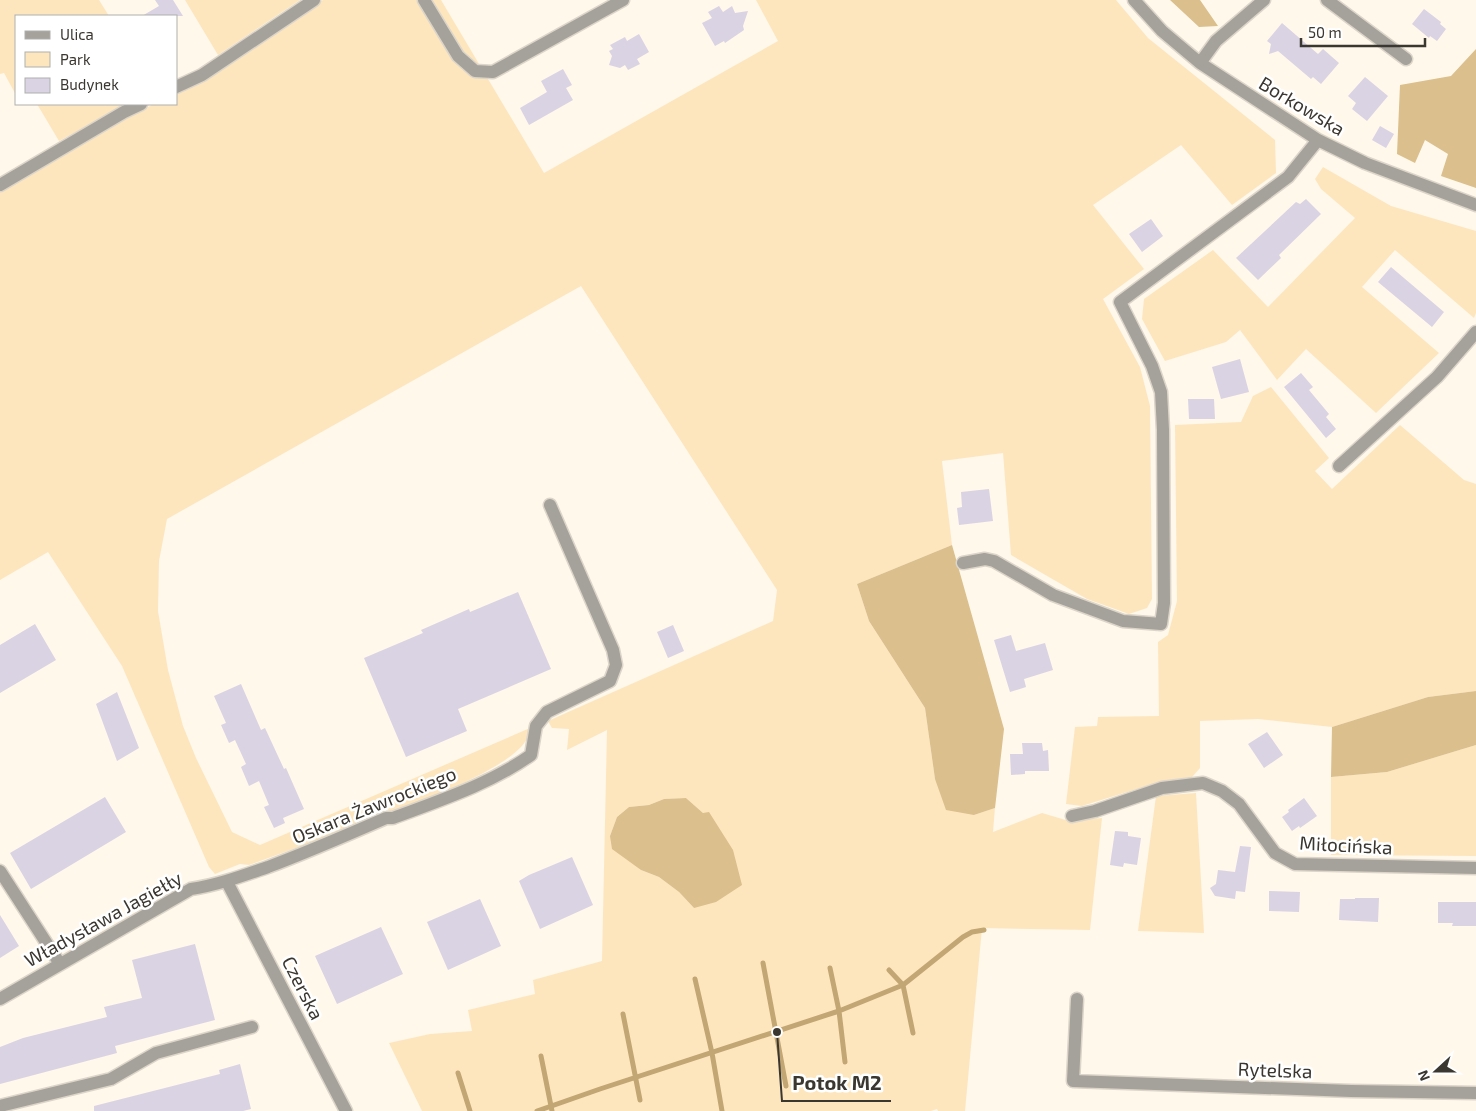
<svg xmlns="http://www.w3.org/2000/svg" width="1476" height="1111" viewBox="0 0 1476 1111" font-family="'Exo 2',sans-serif">
  <style>
    .green { fill: #fde6bd; fill-rule: evenodd }
    .forest { fill: #dbbf8c }
    .lines { fill: none; stroke-linecap: round; stroke-linejoin: round }
    .stream { stroke: #c2a674; stroke-width: 5 }
    .building { fill: #d9d3e4 }
    .minor-casing { stroke: #dcd5c9; stroke-width: 15 }
    .minor { stroke: #a5a19b; stroke-width: 12 }
    .labels { text-anchor: middle; stroke-width: 5; stroke-linejoin: round; paint-order: stroke }
    .street-label { font-size: 19px; fill: #3a3630; stroke: #fff }
    .leader { fill: none; stroke: #3a3630; stroke-width: 2 }
    .callout-dot { fill: #3a3630; stroke: #fff; stroke-width: 2 }
    .callout-label { font-size: 20px; text-anchor: middle; font-weight: bold; fill: #3a3630; stroke: #fff; stroke-width: 5; stroke-linejoin: round; paint-order: stroke }
  </style>
  <rect width="100%" height="100%" fill="#fff8eb"/>
  <!-- green -->
  <path class="green" d="M 0,0 L 99,0 L 109,16 L 16,16 L 16,95 L 4,73 L 0,74 Z
    M 185,0 L 300,0 L 218,55 Z
    M 323,0 L 441,0 L 544,173 L 778,41 L 756,0 L 1116,0 L 1148,38 L 1275,140 L 1276,173 L 1232,205 L 1181,145 L 1093,205 L 1144,269 L 1103,299 L 1140,367 L 1150,406 L 1152,599 L 1147,608 L 1129,614 L 1087,599 L 1011,555 L 1003,453 L 942,461 L 952,545 L 857,584 L 869,621 L 925,708 L 935,779 L 974,815 L 995,808 L 993,832 L 1042,813 L 1069,821 L 1102,818 L 1090,930 L 982,928 L 965,1111 L 938,1111 L 937,1109 L 931,1111 L 422,1111 L 389,1043 L 430,1034 L 472,1031 L 468,1010 L 535,994 L 533,980 L 602,961 L 607,730 L 567,750 L 569,729 L 552,728 L 548,721 L 773,621 L 777,590 L 581,286 L 167,519 L 159,561 L 158,611 L 168,670 L 183,726 L 196,758 L 232,832 L 260,845 L 530,728 C 532,762 420,801 393,812 L 385,809 L 318,840 L 249,865 L 240,864 L 215,874 L 209,867 L 122,666 L 48,552 L 0,580 L 0,189 L 121,120 L 154,104 L 176,104 L 176,91 ZM 686,798 L 703,813 L 694,908 L 679,892 L 659,877 L 641,870 L 610,836 L 617,817 L 629,807 L 649,805 L 664,799 Z
    M 37,104 L 128,104 L 59,141 Z
    M 1323,167 L 1391,206 L 1476,231 L 1476,313 L 1474,318 L 1395,250 L 1362,287 L 1439,353 L 1376,413 L 1306,349 L 1277,380 L 1240,330 L 1226,342 L 1165,361 L 1142,319 L 1144,299 L 1213,250 L 1268,307 L 1355,218 L 1321,189 L 1315,179 Z
    M 1271,387 L 1329,458 L 1315,471 L 1332,489 L 1400,425 L 1464,480 L 1476,484 L 1476,691 L 1428,697 L 1332,727 L 1258,719 L 1200,721 L 1200,768 L 1192,777 L 1156,783 L 1082,806 L 1066,804 L 1075,727 L 1097,726 L 1098,717 L 1159,716 L 1158,642 L 1168,635 L 1177,601 L 1175,425 L 1241,422 L 1253,396 Z
    M 1476,745 L 1476,856 L 1331,855 L 1331,777 L 1387,772 Z
    M 1196,793 L 1204,933 L 1138,931 L 1156,796 Z"/>
  <!-- forest -->
  <path class="forest" d="M 1170,0 L 1200,0 L 1218,26 L 1199,27 Z
    M 1476,49 L 1476,188 L 1441,176 L 1448,154 L 1425,140 L 1415,163 L 1397,154 L 1400,85 L 1451,76 Z
    M 952,545 L 1004,729 L 995,808 L 974,815 L 946,810 L 935,779 L 925,708 L 869,621 L 857,584 Z
    M 1476,691 L 1476,745 L 1387,772 L 1331,777 L 1332,727 L 1428,697 Z
    M 686,798 L 703,813 L 709,812 L 733,850 L 742,885 L 716,902 L 694,908 L 679,892 L 659,877 L 641,870 L 612,849 L 610,836 L 617,817 L 629,807 L 649,805 L 664,799 Z"/>
  <g class="lines">
    <!-- stream -->
    <path class="stream" d="M 763,963 L 786,1086
      M 830,968 L 839,1011 L 845,1062
      M 889,970 L 903,985 L 913,1033
      M 695,979 L 712,1053 L 722,1111
      M 623,1014 L 640,1100
      M 541,1056 L 552,1111
      M 458,1073 L 470,1111
      M 537,1111 L 600,1089 L 839,1011 L 903,985 L 963,937 L 972,932 L 984,930"/>
  </g>
  <!-- building -->
  <path class="building" d="M 155,0 L 173,0 L 183,16 L 142,16 L 159,6 Z
    M 719,6 L 723,12 L 732,6 L 735,13 L 748,11 L 743,26 L 744,30 L 725,43 L 724,41 L 715,46 L 702,23 L 712,18 L 708,12 Z
    M 1424,9 L 1441,22 L 1440,24 L 1446,29 L 1437,41 L 1430,36 L 1429,38 L 1412,24 Z
    M 1282,23 L 1318,54 L 1323,49 L 1339,63 L 1321,84 L 1313,77 L 1311,79 L 1278,51 L 1269,54 L 1271,44 L 1267,41 Z
    M 639,34 L 649,52 L 637,59 L 640,64 L 628,70 L 625,65 L 620,68 L 609,65 L 612,56 L 609,51 L 613,49 L 610,45 L 625,37 L 627,41 Z
    M 563,69 L 572,85 L 566,88 L 573,100 L 529,125 L 520,108 L 547,92 L 541,81 Z
    M 1365,77 L 1388,96 L 1367,121 L 1352,109 L 1356,103 L 1348,96 Z
    M 1380,126 L 1394,134 L 1386,148 L 1372,140 Z
    M 1306,199 L 1321,214 L 1279,255 L 1281,258 L 1258,280 L 1236,258 L 1296,202 L 1300,204 Z
    M 1151,219 L 1163,236 L 1142,252 L 1129,234 Z
    M 1391,267 L 1444,312 L 1432,327 L 1378,282 Z
    M 1240,359 L 1249,392 L 1221,399 L 1212,367 Z
    M 1301,373 L 1313,387 L 1309,390 L 1329,414 L 1326,417 L 1336,429 L 1326,438 L 1284,387 Z
    M 1188,399 L 1214,399 L 1215,419 L 1189,419 Z
    M 989,489 L 993,521 L 959,525 L 957,508 L 962,507 L 961,492 Z
    M 518,592 L 551,669 L 458,709 L 467,731 L 406,757 L 364,658 L 423,633 L 421,630 L 469,609 L 470,612 Z
    M 35,624 L 56,660 L 0,693 L 0,645 Z
    M 673,625 L 684,651 L 668,658 L 657,632 Z
    M 1011,635 L 1016,651 L 1045,643 L 1053,670 L 1024,679 L 1026,687 L 1010,692 L 994,640 Z
    M 241,684 L 261,730 L 265,728 L 284,769 L 286,768 L 304,809 L 283,818 L 285,823 L 274,828 L 264,807 L 269,805 L 259,781 L 249,786 L 241,767 L 246,764 L 235,740 L 229,743 L 221,725 L 226,723 L 214,696 Z
    M 117,692 L 139,748 L 117,761 L 96,704 Z
    M 1267,732 L 1283,755 L 1264,768 L 1248,744 Z
    M 1022,743 L 1042,743 L 1043,751 L 1048,750 L 1049,771 L 1025,771 L 1025,774 L 1011,775 L 1010,754 L 1023,754 Z
    M 105,797 L 126,832 L 31,889 L 10,853 Z
    M 1304,798 L 1317,816 L 1300,828 L 1299,826 L 1292,831 L 1282,817 L 1289,812 L 1288,810 Z
    M 1115,831 L 1128,832 L 1128,836 L 1141,838 L 1137,865 L 1124,863 L 1123,867 L 1110,865 Z
    M 1240,846 L 1251,847 L 1245,892 L 1236,891 L 1235,899 L 1215,896 L 1210,888 L 1216,884 L 1218,870 L 1235,872 Z
    M 572,857 L 593,905 L 540,929 L 519,881 L 529,875 Z
    M 1269,891 L 1300,892 L 1299,912 L 1269,911 Z
    M 1355,898 L 1379,898 L 1378,922 L 1339,920 L 1340,899 L 1355,899 Z
    M 480,899 L 501,946 L 448,970 L 427,922 Z
    M 1438,902 L 1476,902 L 1476,926 L 1452,926 L 1453,923 L 1438,923 Z
    M 0,915 L 19,946 L 0,958 Z
    M 381,927 L 403,974 L 337,1004 L 315,956 Z
    M 195,944 L 215,1020 L 115,1046 L 117,1053 L 0,1084 L 0,1047 L 23,1038 L 107,1017 L 104,1007 L 142,998 L 132,960 Z
    M 240,1064 L 251,1109 L 243,1111 L 94,1111 L 94,1106 L 220,1074 L 219,1070 Z"/>
  <g class="lines">
    <!-- minor casing -->
    <g class="minor-casing">
      <path id="minor" d="M 424,0 L 458,56 L 475,71 L 493,72 L 623,0
        M 1134,0 L 1162,31 L 1200,63 L 1318,140 L 1365,163 L 1476,205
        M 1327,0 L 1406,59
        M 1200,63 L 1216,41 L 1264,0
        M 176,87 L 202,75 L 314,0
        M 0,185 L 124,112 L 141,104
        M 1339,466 L 1437,377 L 1476,332
        M 963,563 L 985,559 L 994,561 L 1053,595 L 1123,621 L 1161,624 L 1164,603 L 1163,430 L 1161,392 L 1152,366 L 1120,302 L 1288,177 L 1318,140
        M 1072,816 L 1095,811 L 1162,788 L 1203,783 L 1222,791 L 1239,804 L 1275,853 L 1295,864 L 1476,868
        M 0,871 L 60,964
        M 227,882 L 346,1111
        M 0,999 L 191,889 C 218,885 242,876 268,867 C 308,852 347,835 386,818 L 393,818 C 441,800 490,784 531,755 L 536,726 L 547,712 L 610,681 L 616,665 L 613,650 L 550,505
        M 1077,999 L 1073,1081 L 1351,1091 L 1476,1093
        M 0,1106 L 111,1079 L 156,1053 L 252,1027"/>
    </g>
    <!-- minor -->
    <use href="#minor" class="minor"/>
  </g>
  <g class="labels">
    <!-- street labels -->
    <g class="street-label">
      <text transform="translate(1302 106) rotate(31)" y="7">Borkowska</text>
      <text transform="translate(374 805) rotate(-22)" y="7">Oskara Żawrockiego</text>
      <text transform="translate(1346 845) rotate(3)" y="7">Miłocińska</text>
      <text transform="translate(103 919) rotate(-29)" y="7">Władysława Jagiełły</text>
      <text transform="translate(303 988) rotate(63)" y="7">Czerska</text>
      <text transform="translate(1275 1070) rotate(2)" y="7">Rytelska</text>
    </g>
  </g>
  <!-- callouts -->
  <path class="leader" d="M777 1032L782 1101H891"/>
  <circle class="callout-dot" cx="777" cy="1032" r="5"/>
  <g class="callout-label">
    <text x="837" y="1090">Potok M2</text>
  </g>
  <!-- legend -->
  <rect x="15" y="15" width="162" height="90" fill="#ffffff" stroke="#b0afac"/>
  <rect x="25" y="31" width="25" height="8" fill="#a5a19b" stroke="#b0afac"/>
  <text x="60" y="40" font-size="15" fill="#3a3630">Ulica</text>
  <rect x="25" y="52" width="25" height="15" fill="#fde6bd" stroke="#b0afac"/>
  <text x="60" y="65" font-size="15" fill="#3a3630">Park</text>
  <rect x="25" y="78" width="25" height="15" fill="#d9d3e4" stroke="#b0afac"/>
  <text x="60" y="90" font-size="15" fill="#3a3630">Budynek</text>
  <!-- north arrow -->
  <g transform="translate(1436 1071) rotate(249)" stroke="#ffffff" stroke-width="4" paint-order="stroke">
  <path d="M0-4L9 19L0 12L-9 19Z" fill="#3a3630"/>
  <text y="-8" font-size="14" font-weight="bold" text-anchor="middle" fill="#3a3630">N</text>
  </g>
  <!-- scale -->
  <path d="M1301 38v8h124v-8" fill="none" stroke="#3a3630" stroke-width="2.5"/>
  <text x="1308" y="38" font-size="15" fill="#3a3630" stroke="#ffffff" stroke-width="4" paint-order="stroke">50 m</text>
</svg>
